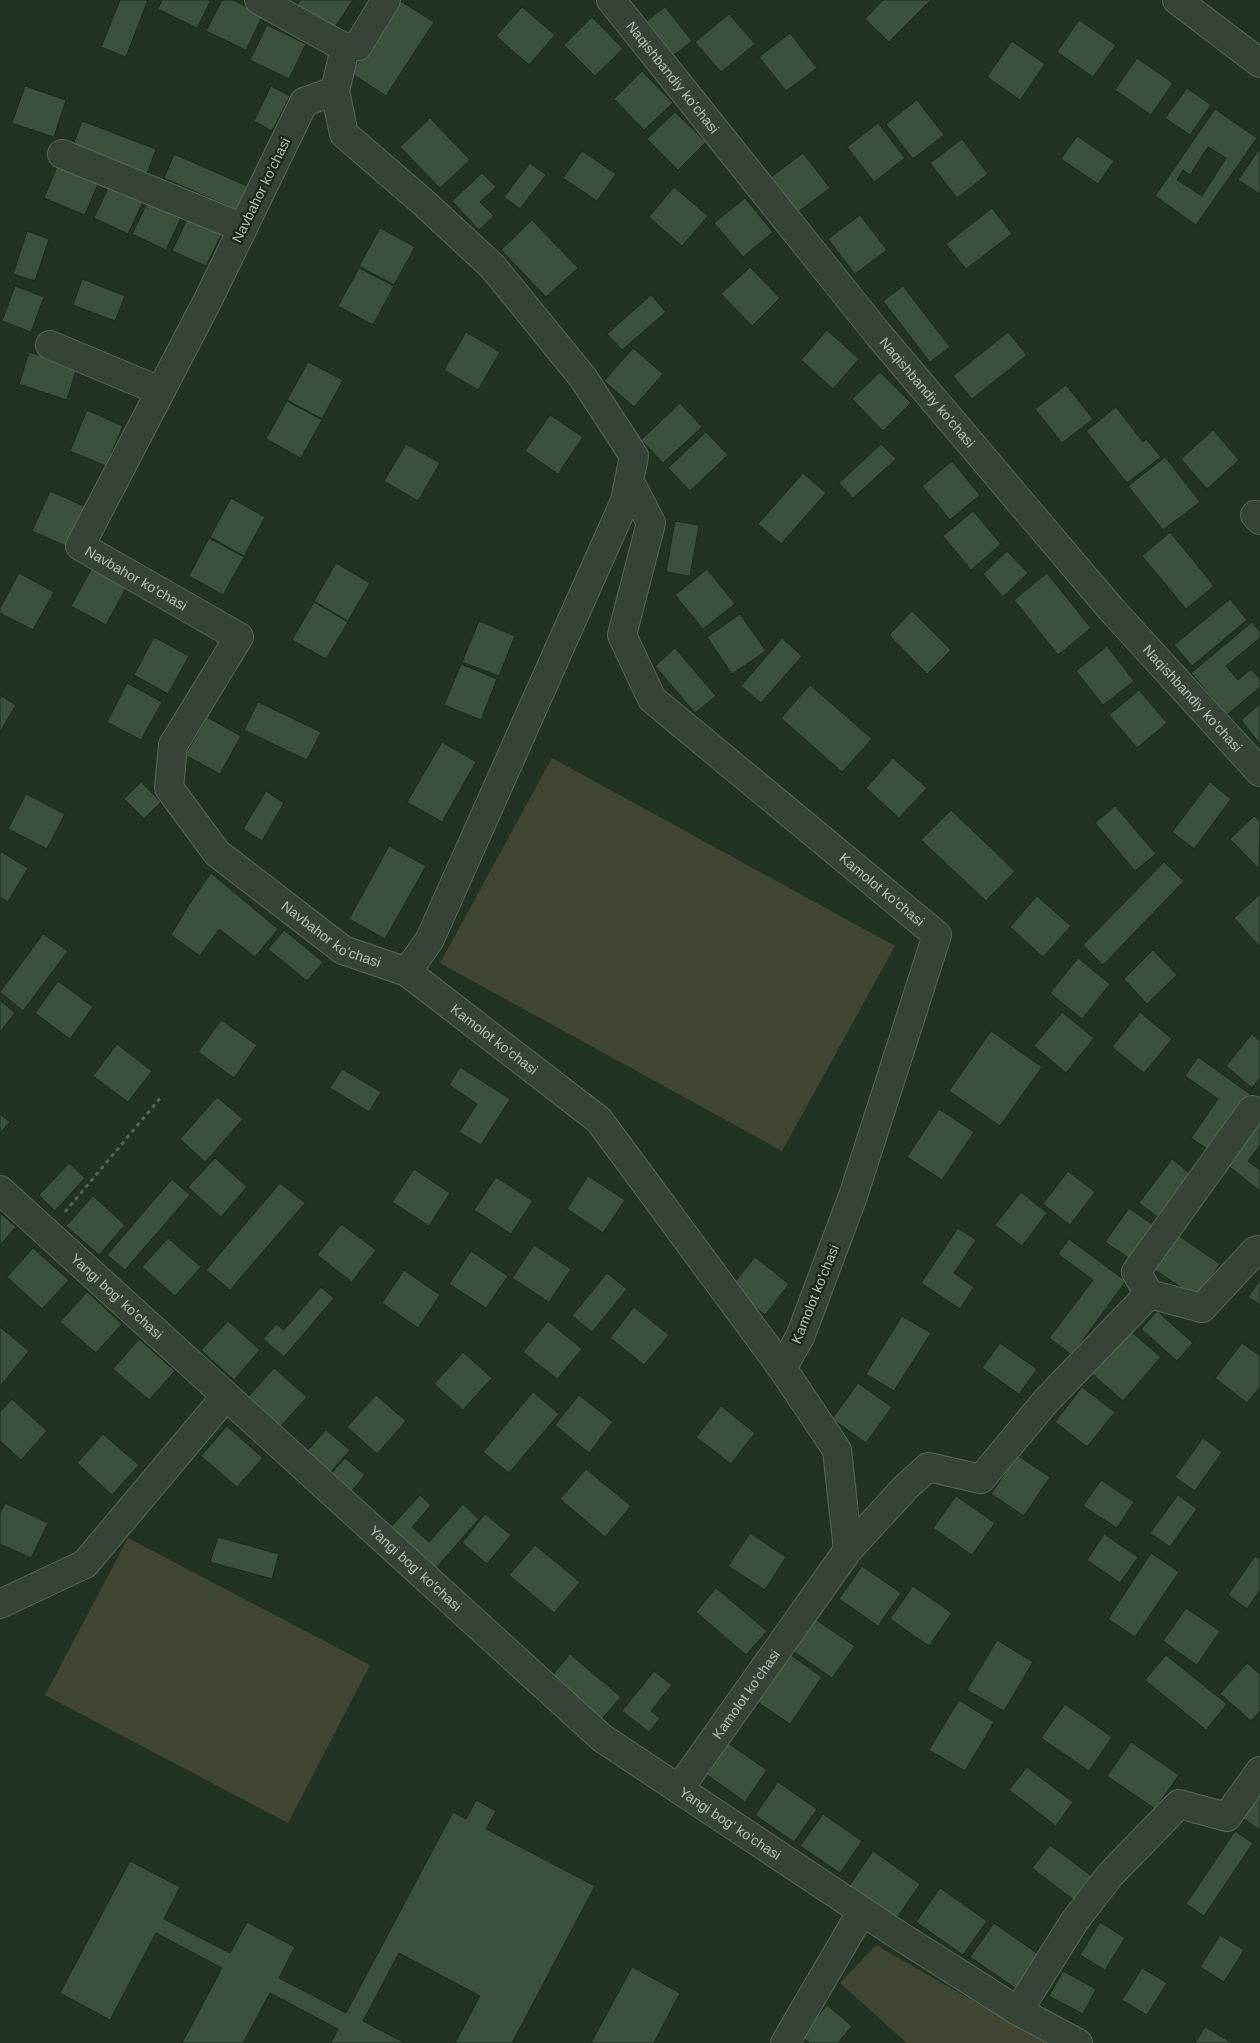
<svg xmlns="http://www.w3.org/2000/svg" width="1260" height="2043" viewBox="0 0 1260 2043" font-family="Helvetica,sans-serif">
  <style>
    .green { fill: #404633 }
    .building { fill: #3b503d; stroke: #1c2a1d; fill-rule: evenodd }
    .lines { fill: none; stroke-linecap: round; stroke-linejoin: round }
    .minor-casing { stroke: #586859; stroke-width: 30 }
    .path { stroke: #596453; stroke-width: 3; stroke-dasharray: 4 4; stroke-linecap: butt }
    .minor { stroke: #354436; stroke-width: 28 }
    .labels { text-anchor: middle; stroke-width: 4.5; stroke-linejoin: round; paint-order: stroke }
    .street-label { font-size: 14px; fill: #afc1b1; stroke: #1a281b }
  </style>
  <rect width="100%" height="100%" fill="#223323"/>
  <!-- green -->
  <path class="green" d="M 552,758 L 895,946 L 782,1151 L 440,963 Z
    M 128,1538 L 370,1665 L 288,1823 L 45,1695 Z
    M 876,1945 L 1047,2043 L 907,2043 L 840,1983 Z"/>
  <!-- building -->
  <path class="building" d="M 120,0 L 148,0 L 126,57 L 101,47 Z
    M 162,0 L 211,0 L 197,28 L 158,9 Z
    M 222,0 L 233,0 L 263,15 L 246,50 L 206,31 Z
    M 300,0 L 353,0 L 333,30 L 297,5 Z
    M 399,0 L 434,22 L 386,96 L 351,73 Z
    M 883,0 L 931,0 L 889,42 L 865,19 Z
    M 522,7 L 555,35 L 529,65 L 496,36 Z
    M 665,7 L 692,41 L 670,58 L 643,24 Z
    M 729,14 L 755,44 L 721,72 L 695,42 Z
    M 592,17 L 623,49 L 595,76 L 564,45 Z
    M 1079,20 L 1116,45 L 1093,77 L 1057,52 Z
    M 267,25 L 306,44 L 289,79 L 250,60 Z
    M 790,33 L 817,68 L 786,91 L 759,57 Z
    M 1012,41 L 1045,64 L 1020,100 L 987,77 Z
    M 1137,58 L 1173,83 L 1151,115 L 1115,90 Z
    M 642,71 L 673,103 L 644,130 L 614,99 Z
    M 25,86 L 66,100 L 54,137 L 12,123 Z
    M 271,86 L 290,96 L 272,131 L 254,121 Z
    M 1187,88 L 1211,105 L 1190,135 L 1165,118 Z
    M 917,100 L 944,135 L 913,159 L 886,124 Z
    M 1215,109 L 1257,138 L 1196,225 L 1155,196 ZM 1208,147 L 1226,158 L 1202,196 L 1177,180 L 1183,170 L 1190,175 Z
    M 675,112 L 706,142 L 678,170 L 647,139 Z
    M 430,118 L 470,160 L 440,188 L 400,147 Z
    M 82,121 L 156,149 L 147,174 L 73,145 Z
    M 878,123 L 905,158 L 874,182 L 847,147 Z
    M 1077,136 L 1114,161 L 1098,184 L 1061,159 Z
    M 962,139 L 988,174 L 957,198 L 930,163 Z
    M 1260,148 L 1260,194 L 1238,180 Z
    M 582,151 L 616,174 L 597,201 L 563,178 Z
    M 803,153 L 830,188 L 798,212 L 771,177 Z
    M 174,154 L 247,186 L 237,210 L 164,178 Z
    M 59,162 L 100,179 L 85,215 L 44,198 Z
    M 530,163 L 546,175 L 520,209 L 504,197 Z
    M 482,173 L 496,187 L 480,202 L 494,216 L 479,230 L 452,201 Z
    M 110,184 L 144,200 L 128,234 L 94,218 Z
    M 674,187 L 708,216 L 682,246 L 649,217 Z
    M 745,198 L 773,232 L 743,257 L 714,223 Z
    M 148,201 L 182,216 L 166,250 L 132,234 Z
    M 992,208 L 1012,234 L 966,269 L 946,244 Z
    M 860,215 L 887,250 L 855,274 L 828,239 Z
    M 188,217 L 222,233 L 206,266 L 172,251 Z
    M 532,220 L 578,268 L 546,297 L 501,250 Z
    M 380,228 L 415,247 L 394,285 L 359,266 Z
    M 27,231 L 49,239 L 35,281 L 13,274 Z
    M 750,267 L 780,298 L 752,326 L 721,294 Z
    M 359,268 L 394,286 L 373,325 L 338,306 Z
    M 82,279 L 125,296 L 115,321 L 73,305 Z
    M 15,286 L 44,297 L 31,332 L 2,321 Z
    M 903,286 L 950,347 L 930,362 L 883,301 Z
    M 651,295 L 666,312 L 622,350 L 607,334 Z
    M 827,330 L 859,359 L 833,389 L 801,360 Z
    M 466,332 L 500,352 L 478,390 L 444,370 Z
    M 1008,332 L 1027,355 L 972,399 L 953,376 Z
    M 633,348 L 663,374 L 634,407 L 604,381 Z
    M 29,352 L 77,367 L 67,400 L 19,384 Z
    M 308,362 L 343,380 L 322,419 L 287,400 Z
    M 880,372 L 911,403 L 883,431 L 852,399 Z
    M 1066,385 L 1093,419 L 1062,443 L 1035,409 Z
    M 287,401 L 322,420 L 301,458 L 266,439 Z
    M 680,403 L 702,427 L 663,463 L 641,440 Z
    M 1116,407 L 1143,442 L 1146,439 L 1161,457 L 1127,483 L 1086,431 Z
    M 87,410 L 123,426 L 106,466 L 70,451 Z
    M 550,415 L 583,437 L 558,474 L 525,451 Z
    M 1213,430 L 1239,460 L 1207,489 L 1181,459 Z
    M 706,432 L 728,455 L 690,491 L 668,468 Z
    M 406,444 L 440,463 L 418,501 L 384,481 Z
    M 881,444 L 896,459 L 853,498 L 839,483 Z
    M 1165,457 L 1200,502 L 1163,530 L 1128,486 Z
    M 952,461 L 980,495 L 950,520 L 922,486 Z
    M 803,473 L 826,493 L 781,544 L 758,524 Z
    M 50,491 L 86,507 L 68,547 L 32,531 Z
    M 231,498 L 265,517 L 244,556 L 210,537 Z
    M 973,511 L 1001,544 L 971,570 L 943,536 Z
    M 675,521 L 699,525 L 690,576 L 666,572 Z
    M 1170,532 L 1214,586 L 1186,609 L 1142,556 Z
    M 209,538 L 244,557 L 223,595 L 189,576 Z
    M 1007,551 L 1028,573 L 1003,597 L 983,574 Z
    M 336,563 L 370,583 L 348,621 L 314,601 Z
    M 92,568 L 127,586 L 106,625 L 71,606 Z
    M 707,569 L 735,604 L 703,629 L 675,595 Z
    M 19,573 L 54,592 L 33,630 L 0,613 L 0,608 Z
    M 1047,573 L 1091,628 L 1058,655 L 1014,600 Z
    M 1230,599 L 1247,620 L 1192,666 L 1174,645 Z
    M 314,602 L 348,622 L 326,659 L 292,640 Z
    M 912,611 L 951,650 L 927,674 L 889,635 Z
    M 740,614 L 766,651 L 732,674 L 707,637 Z
    M 479,621 L 515,636 L 499,676 L 462,662 Z
    M 1252,622 L 1260,632 L 1260,638 L 1226,666 L 1238,680 L 1251,669 L 1260,679 L 1260,687 L 1227,715 L 1191,673 Z
    M 154,637 L 189,656 L 168,694 L 134,675 Z
    M 782,638 L 802,656 L 761,703 L 741,686 Z
    M 1107,646 L 1134,681 L 1103,705 L 1076,671 Z
    M 675,648 L 716,696 L 695,713 L 655,666 Z
    M 461,664 L 497,679 L 481,720 L 444,705 Z
    M 127,683 L 162,702 L 141,740 L 107,722 Z
    M 810,685 L 872,739 L 842,772 L 781,718 Z
    M 1139,690 L 1167,723 L 1137,748 L 1109,715 Z
    M 0,695 L 16,705 L 0,732 Z
    M 258,702 L 321,732 L 307,760 L 244,730 Z
    M 1260,704 L 1260,744 L 1241,720 Z
    M 207,717 L 241,736 L 220,774 L 185,755 Z
    M 442,742 L 476,762 L 442,822 L 407,802 Z
    M 893,758 L 927,788 L 899,818 L 866,788 Z
    M 141,782 L 161,802 L 144,819 L 124,799 Z
    M 1210,782 L 1231,799 L 1194,849 L 1172,832 Z
    M 266,791 L 284,803 L 262,841 L 243,829 Z
    M 26,794 L 65,814 L 47,849 L 8,829 Z
    M 1115,806 L 1156,854 L 1135,871 L 1095,823 Z
    M 951,810 L 1015,871 L 986,901 L 921,840 Z
    M 1254,816 L 1260,821 L 1259,869 L 1230,839 Z
    M 389,846 L 426,866 L 385,939 L 349,919 Z
    M 0,851 L 28,868 L 8,902 L 0,897 Z
    M 1164,862 L 1184,881 L 1103,965 L 1083,945 Z
    M 211,873 L 278,929 L 255,957 L 219,929 L 200,956 L 171,935 L 190,903 Z
    M 1260,894 L 1260,947 L 1234,918 Z
    M 1037,896 L 1071,926 L 1043,957 L 1010,927 Z
    M 284,930 L 323,962 L 307,981 L 268,949 Z
    M 43,934 L 68,951 L 23,1011 L 0,992 Z
    M 1153,950 L 1177,975 L 1147,1004 L 1124,979 Z
    M 1078,958 L 1110,984 L 1082,1019 L 1050,993 Z
    M 58,981 L 93,1007 L 70,1039 L 35,1013 Z
    M 0,1000 L 15,1013 L 0,1032 Z
    M 1062,1012 L 1094,1038 L 1066,1073 L 1034,1046 Z
    M 1140,1012 L 1172,1039 L 1144,1073 L 1112,1047 Z
    M 221,1020 L 257,1045 L 234,1078 L 198,1052 Z
    M 991,1031 L 1042,1067 L 1000,1126 L 949,1091 Z
    M 1252,1034 L 1260,1041 L 1260,1078 L 1252,1088 L 1226,1066 Z
    M 117,1044 L 152,1071 L 128,1102 L 93,1076 Z
    M 1198,1057 L 1250,1094 L 1210,1151 L 1191,1138 L 1218,1099 L 1185,1076 Z
    M 460,1067 L 510,1099 L 481,1145 L 459,1132 L 477,1104 L 449,1085 Z
    M 342,1069 L 381,1092 L 369,1112 L 330,1088 Z
    M 217,1097 L 243,1119 L 205,1162 L 180,1139 Z
    M 939,1109 L 974,1132 L 942,1180 L 907,1157 Z
    M 1260,1113 L 1260,1145 L 1248,1161 L 1260,1170 L 1260,1191 L 1222,1161 Z
    M 0,1114 L 10,1122 L 0,1133 Z
    M 215,1158 L 247,1187 L 221,1217 L 188,1187 Z
    M 1172,1159 L 1192,1175 L 1159,1218 L 1139,1203 Z
    M 69,1163 L 85,1178 L 55,1211 L 39,1195 Z
    M 414,1169 L 450,1193 L 429,1226 L 392,1202 Z
    M 1068,1171 L 1095,1192 L 1070,1225 L 1043,1204 Z
    M 588,1176 L 625,1200 L 603,1233 L 567,1209 Z
    M 496,1177 L 533,1201 L 511,1234 L 474,1210 Z
    M 172,1179 L 190,1195 L 125,1270 L 107,1255 Z
    M 280,1183 L 305,1203 L 230,1290 L 206,1270 Z
    M 1021,1192 L 1047,1213 L 1022,1246 L 995,1225 Z
    M 93,1196 L 125,1225 L 99,1255 L 66,1226 Z
    M 1129,1208 L 1157,1228 L 1133,1261 L 1105,1242 Z
    M 0,1213 L 16,1227 L 0,1245 Z
    M 341,1224 L 376,1250 L 352,1282 L 317,1255 Z
    M 958,1228 L 976,1240 L 954,1273 L 974,1287 L 960,1309 L 921,1283 Z
    M 1172,1231 L 1220,1264 L 1197,1298 L 1149,1266 Z
    M 168,1238 L 201,1267 L 175,1296 L 142,1267 Z
    M 1069,1239 L 1126,1281 L 1072,1355 L 1049,1338 L 1093,1280 L 1058,1254 Z
    M 534,1245 L 571,1269 L 549,1302 L 512,1278 Z
    M 33,1248 L 69,1280 L 42,1309 L 7,1277 Z
    M 471,1251 L 508,1276 L 486,1308 L 449,1284 Z
    M 755,1257 L 789,1284 L 765,1315 L 730,1288 Z
    M 404,1270 L 440,1295 L 418,1328 L 382,1303 Z
    M 607,1273 L 627,1289 L 592,1332 L 572,1316 Z
    M 1260,1280 L 1260,1305 L 1248,1297 Z
    M 321,1287 L 334,1298 L 284,1357 L 263,1339 L 276,1324 L 284,1330 Z
    M 87,1292 L 122,1324 L 96,1353 L 60,1322 Z
    M 634,1307 L 669,1335 L 644,1365 L 610,1338 Z
    M 1157,1311 L 1193,1343 L 1177,1361 L 1141,1329 Z
    M 902,1316 L 931,1333 L 894,1391 L 866,1374 Z
    M 228,1321 L 260,1350 L 234,1380 L 201,1350 Z
    M 548,1321 L 582,1349 L 557,1379 L 523,1352 Z
    M 0,1327 L 29,1351 L 0,1386 Z
    M 1129,1330 L 1161,1357 L 1123,1401 L 1091,1373 Z
    M 139,1339 L 175,1371 L 149,1400 L 113,1369 Z
    M 1000,1343 L 1037,1369 L 1019,1394 L 982,1368 Z
    M 1242,1343 L 1260,1356 L 1260,1387 L 1247,1403 L 1215,1378 Z
    M 463,1352 L 492,1378 L 463,1410 L 434,1384 Z
    M 274,1368 L 307,1397 L 280,1427 L 248,1397 Z
    M 858,1383 L 892,1407 L 866,1443 L 832,1419 Z
    M 1082,1387 L 1115,1412 L 1087,1447 L 1055,1422 Z
    M 533,1392 L 559,1414 L 509,1473 L 483,1452 Z
    M 376,1395 L 406,1421 L 377,1454 L 347,1427 Z
    M 579,1395 L 613,1422 L 589,1453 L 555,1425 Z
    M 12,1399 L 47,1431 L 21,1460 L 0,1441 L 0,1412 Z
    M 721,1406 L 755,1433 L 731,1464 L 696,1437 Z
    M 227,1426 L 263,1458 L 237,1487 L 201,1456 Z
    M 326,1430 L 350,1450 L 329,1474 L 305,1453 Z
    M 103,1434 L 139,1465 L 112,1495 L 77,1463 Z
    M 1203,1438 L 1222,1452 L 1195,1491 L 1175,1477 Z
    M 1017,1455 L 1050,1477 L 1024,1516 L 991,1494 Z
    M 345,1458 L 365,1475 L 350,1493 L 329,1476 Z
    M 586,1469 L 631,1506 L 605,1537 L 560,1499 Z
    M 1101,1480 L 1134,1502 L 1117,1528 L 1083,1506 Z
    M 420,1495 L 431,1505 L 412,1527 L 429,1542 L 463,1504 L 479,1519 L 436,1568 L 390,1528 Z
    M 1178,1495 L 1197,1509 L 1170,1547 L 1150,1533 Z
    M 956,1496 L 995,1523 L 972,1555 L 933,1528 Z
    M 5,1503 L 48,1523 L 31,1558 L 0,1544 L 0,1513 Z
    M 485,1514 L 511,1535 L 487,1564 L 462,1543 Z
    M 750,1533 L 786,1557 L 765,1590 L 728,1566 Z
    M 1104,1534 L 1138,1557 L 1120,1583 L 1087,1560 Z
    M 218,1537 L 279,1554 L 272,1579 L 210,1562 Z
    M 535,1545 L 580,1582 L 554,1613 L 509,1575 Z
    M 1151,1553 L 1179,1572 L 1135,1637 L 1108,1619 Z
    M 1255,1556 L 1260,1559 L 1260,1590 L 1247,1609 L 1228,1595 Z
    M 862,1566 L 901,1593 L 878,1626 L 839,1599 Z
    M 913,1586 L 952,1613 L 929,1646 L 890,1619 Z
    M 716,1588 L 767,1631 L 746,1655 L 696,1612 Z
    M 1186,1608 L 1220,1631 L 1197,1665 L 1163,1641 Z
    M 815,1619 L 855,1646 L 832,1678 L 793,1651 Z
    M 997,1640 L 1033,1662 L 1004,1711 L 967,1690 Z
    M 788,1653 L 822,1677 L 790,1724 L 756,1701 Z
    M 570,1654 L 621,1697 L 600,1721 L 550,1678 Z
    M 1166,1655 L 1227,1704 L 1206,1730 L 1145,1680 Z
    M 1247,1663 L 1260,1674 L 1260,1711 L 1251,1721 L 1220,1694 Z
    M 654,1671 L 672,1685 L 651,1711 L 660,1718 L 649,1732 L 622,1711 Z
    M 959,1700 L 994,1722 L 965,1771 L 929,1750 Z
    M 1065,1704 L 1112,1737 L 1089,1771 L 1041,1738 Z
    M 1131,1742 L 1179,1775 L 1155,1809 L 1107,1776 Z
    M 728,1743 L 767,1770 L 745,1802 L 706,1774 Z
    M 1027,1767 L 1073,1802 L 1056,1826 L 1009,1790 Z
    M 778,1782 L 817,1809 L 794,1842 L 755,1815 Z
    M 1260,1789 L 1260,1830 L 1241,1817 Z
    M 476,1800 L 496,1811 L 486,1829 L 595,1886 L 512,2043 L 455,2043 L 480,1996 L 399,1953 L 363,2021 L 405,2043 L 331,2043 L 338,2029 L 270,1993 L 243,2043 L 182,2043 L 222,1968 L 156,1933 L 110,2020 L 60,1993 L 130,1861 L 180,1887 L 164,1919 L 230,1953 L 247,1922 L 295,1947 L 279,1978 L 346,2013 L 453,1812 L 466,1819 Z
    M 823,1814 L 862,1841 L 840,1873 L 800,1846 Z
    M 1235,1831 L 1253,1843 L 1204,1916 L 1186,1904 Z
    M 1050,1845 L 1097,1880 L 1079,1904 L 1032,1868 Z
    M 873,1851 L 920,1884 L 897,1918 L 849,1886 Z
    M 940,1888 L 987,1921 L 963,1955 L 916,1922 Z
    M 1100,1922 L 1125,1938 L 1105,1970 L 1080,1955 Z
    M 994,1923 L 1041,1956 L 1018,1990 L 970,1957 Z
    M 1220,1935 L 1244,1950 L 1224,1982 L 1200,1967 Z
    M 632,1967 L 680,1993 L 654,2043 L 591,2043 Z
    M 1142,1968 L 1167,1983 L 1147,2015 L 1122,2000 Z
    M 1063,1971 L 1096,1989 L 1083,2014 L 1049,1996 Z
    M 827,2005 L 852,2026 L 838,2043 L 809,2043 L 801,2036 Z
    M 1205,2027 L 1233,2043 L 1195,2043 Z"/>
  <g class="lines">
    <!-- minor casing -->
    <g class="minor-casing">
      <g id="minor">
        <path d="M 259,0 L 345,48"/>
        <path d="M 386,0 L 358,46 L 345,48 L 335,91 L 344,134 L 424,203 L 493,267 L 584,379 L 634,456 L 625,501 L 430,939 L 407,972"/>
        <path id="s1" d="M 611,0 L 878,334 L 1111,609 L 1260,772"/>
        <path d="M 1177,0 L 1260,63"/>
        <path id="s2" d="M 335,91 L 304,102 L 208,300 L 80,546 L 239,637 L 173,745 L 169,788 L 217,853 L 343,950 L 407,972 L 599,1120 L 782,1368 L 837,1450 L 848,1550"/>
        <path d="M 62,154 L 243,228"/>
        <path d="M 50,345 L 160,391"/>
        <path id="s3" d="M 630,482 L 651,523 L 622,635 L 652,699 L 937,935 L 853,1196 L 800,1337 L 782,1368"/>
        <path d="M 1255,515 L 1260,520"/>
        <path id="s4" d="M 0,1190 L 602,1738 L 892,1931 L 1018,2011 L 1078,2043"/>
        <path d="M 1149,1294 L 1136,1272 L 1252,1110"/>
        <path d="M 0,1604 L 85,1564 L 226,1396"/>
        <path id="s5" d="M 679,1789 L 848,1550 L 906,1487 L 928,1467 L 981,1479 L 1046,1401 L 1149,1294 L 1202,1308 L 1255,1251 L 1260,1250"/>
        <path d="M 1018,2011 L 1074,1922 L 1110,1875 L 1179,1804 L 1227,1817 L 1260,1771"/>
        <path d="M 785,2043 L 862,1911"/>
      </g>
    </g>
    <!-- path -->
    <path class="path" d="M 65,1212 L 162,1096"/>
    <!-- minor -->
    <use href="#minor" class="minor"/>
  </g>
  <g class="labels">
    <!-- street labels -->
    <g class="street-label">
      <text dy="5" stroke="none"><textPath href="#s1" startOffset="99">Naqishbandiy ko'chasi</textPath></text>
      <text transform="translate(261 190) rotate(-64)" y="5">Navbahor ko'chasi</text>
      <text dy="5" stroke="none"><textPath href="#s1" startOffset="504">Naqishbandiy ko'chasi</textPath></text>
      <text dy="5" stroke="none"><textPath href="#s2" startOffset="595">Navbahor ko'chasi</textPath></text>
      <text dy="5" stroke="none"><textPath href="#s1" startOffset="909">Naqishbandiy ko'chasi</textPath></text>
      <text dy="5" stroke="none"><textPath href="#s3" startOffset="531">Kamolot ko'chasi</textPath></text>
      <text dy="5" stroke="none"><textPath href="#s2" startOffset="1105">Navbahor ko'chasi</textPath></text>
      <text dy="5" stroke="none"><textPath href="#s2" startOffset="1301">Kamolot ko'chasi</textPath></text>
      <text transform="translate(815 1294) rotate(-68)" y="5">Kamolot ko'chasi</text>
      <text dy="5" stroke="none"><textPath href="#s4" startOffset="158">Yangi bog' ko'chasi</textPath></text>
      <text dy="5" stroke="none"><textPath href="#s4" startOffset="562">Yangi bog' ko'chasi</textPath></text>
      <text dy="5" stroke="none"><textPath href="#s5" startOffset="116">Kamolot ko'chasi</textPath></text>
      <text dy="5" stroke="none"><textPath href="#s4" startOffset="968">Yangi bog' ko'chasi</textPath></text>
    </g>
  </g>
</svg>
